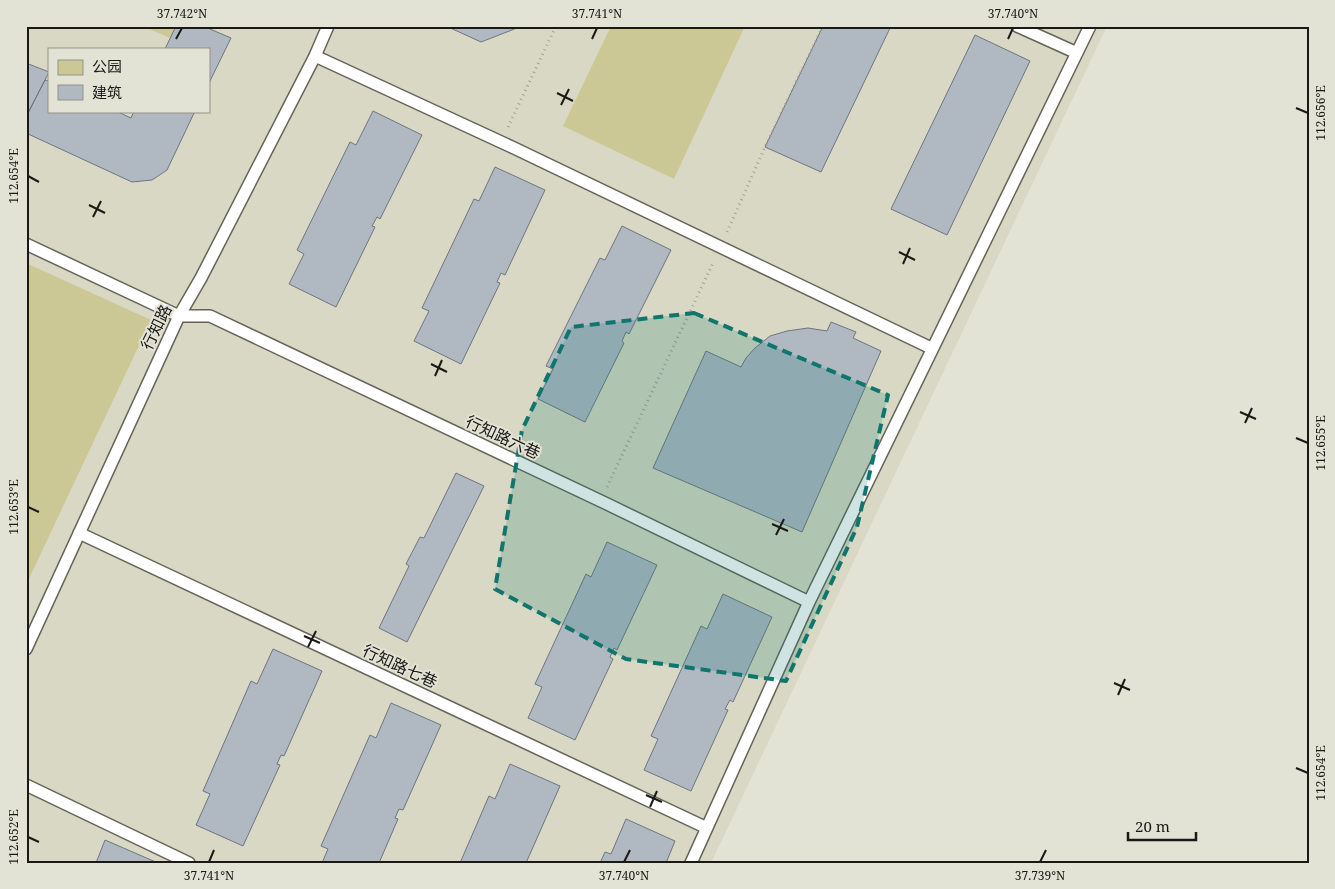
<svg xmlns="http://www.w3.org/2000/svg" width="1335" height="889" viewBox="0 0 1335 889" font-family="'Noto Serif','Noto Sans SC',serif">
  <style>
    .built { fill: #d9d8c4; fill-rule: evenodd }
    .green { fill: #ccc895 }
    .building { fill: #b0b8c2; stroke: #6e757f }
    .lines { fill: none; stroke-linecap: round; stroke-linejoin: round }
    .lane-casing { stroke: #656459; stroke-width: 14 }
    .path { stroke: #a3a298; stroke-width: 3; stroke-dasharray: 1 4; stroke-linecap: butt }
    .lane { stroke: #fff; stroke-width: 11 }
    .marked { fill: #0f766e; fill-opacity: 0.2; stroke: #0f766e; stroke-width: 4; stroke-dasharray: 10 6; stroke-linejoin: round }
    .ticks { fill: none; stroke: #1a1915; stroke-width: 2 }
    .labels { text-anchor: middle; stroke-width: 4; stroke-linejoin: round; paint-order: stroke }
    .street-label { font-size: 16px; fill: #1a1915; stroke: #e2e2d5 }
    .neatline { fill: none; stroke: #1a1915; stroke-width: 2 }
    .ticks-label { font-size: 12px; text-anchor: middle; fill: #1a1915 }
  </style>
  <rect width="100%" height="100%" fill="#e2e2d5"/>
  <!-- built -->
  <path class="built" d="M 26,26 L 1107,26 L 711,863 L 26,863 ZM 49,49 L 209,49 L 209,111 L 49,111 Z"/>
  <!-- green -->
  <path class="green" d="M 143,26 L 176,26 L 170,38 Z
    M 611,26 L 745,26 L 674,179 L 563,126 Z
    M 26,263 L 151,320 L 26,585 Z"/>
  <!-- building -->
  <path class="building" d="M 176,26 L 203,26 L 231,38 L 209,83 L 209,49 L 165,49 Z
    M 446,26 L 518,26 L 517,28 L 481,42 Z
    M 823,26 L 891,26 L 821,172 L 765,147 Z
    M 975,35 L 1030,61 L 947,235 L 891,209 Z
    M 26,63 L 49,72 L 26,117 Z
    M 45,80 L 49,81 L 49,111 L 116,111 L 131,118 L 134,111 L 195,111 L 167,170 L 152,180 L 132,182 L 26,133 L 26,117 Z
    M 373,111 L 422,135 L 380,219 L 377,217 L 372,226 L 375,227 L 336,307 L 289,284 L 304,254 L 297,250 L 350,142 L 356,145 Z
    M 495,167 L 545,190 L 505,275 L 501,273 L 497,282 L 500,283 L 461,364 L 414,341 L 429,311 L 422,308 L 474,199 L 479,201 Z
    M 622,226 L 671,250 L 629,334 L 626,332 L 622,341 L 624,343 L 585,422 L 538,399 L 553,369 L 546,366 L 600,258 L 605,260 Z
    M 831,322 L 856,332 L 853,338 L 881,351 L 802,532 L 653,468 L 706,351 L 741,367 L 746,358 L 755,348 L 770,336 L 787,331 L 808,328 L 827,331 Z
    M 456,473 L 484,486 L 407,642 L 379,628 L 409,566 L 406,564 L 420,537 L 424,538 Z
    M 607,542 L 657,565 L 617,650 L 614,648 L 610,657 L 613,659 L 575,740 L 528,718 L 542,687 L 535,684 L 586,574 L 591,577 Z
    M 723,594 L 772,617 L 733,702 L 730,700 L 725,709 L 728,710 L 691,791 L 644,770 L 658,739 L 651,736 L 701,626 L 707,629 Z
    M 273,649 L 322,671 L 284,756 L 281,755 L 277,764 L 280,765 L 243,846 L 196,825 L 210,794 L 203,791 L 251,681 L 257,684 Z
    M 391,703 L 441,725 L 403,810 L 399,809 L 395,818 L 398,819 L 379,863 L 322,863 L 328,849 L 321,846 L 370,735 L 376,738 Z
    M 510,764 L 560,786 L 526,863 L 460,863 L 489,796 L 495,799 Z
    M 626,819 L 675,841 L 666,863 L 600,863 L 605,852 L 611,854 Z
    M 105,840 L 158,863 L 96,863 Z"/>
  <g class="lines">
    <!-- lane casing -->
    <g class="lane-casing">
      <path id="lane" d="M 1017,26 L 1077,53
        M 315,56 L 514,148 L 931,348
        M 26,244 L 179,316 L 210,316 L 605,503 L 809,602
        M 79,533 L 707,828
        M 26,649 L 179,316 L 201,278 L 315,56 L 328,26
        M 26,785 L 189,863
        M 691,863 L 809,602 L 1090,26"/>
    </g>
    <!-- path -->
    <path class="path" d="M 508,127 L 556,26
      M 727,232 L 765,147 L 823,26
      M 607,487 L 713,263"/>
    <!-- lane -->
    <use href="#lane" class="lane"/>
  </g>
  <!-- marked area -->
  <path class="marked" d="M 694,313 L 888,395 L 857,527 L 786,681 L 626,659 L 495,589 L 522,430 L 571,327 Z"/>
  <!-- ticks -->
  <path class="ticks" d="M 176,39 L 182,28M 592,39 L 597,28M 1008,39 L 1013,28M 557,93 L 573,101M 561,105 L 569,89M 1296,108 L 1308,113M 28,176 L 39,182M 89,205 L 105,213M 93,217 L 101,201M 899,252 L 915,260M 903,264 L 910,248M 431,364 L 447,372M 435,376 L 442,360M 1240,412 L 1256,419M 1245,423 L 1252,408M 1296,438 L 1308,443M 28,507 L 39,512M 772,524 L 788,531M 776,535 L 784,519M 304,636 L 320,643M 308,647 L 316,631M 1114,683 L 1130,690M 1118,695 L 1125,679M 1296,768 L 1308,773M 646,795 L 662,802M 650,807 L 657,791M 28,837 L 39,842M 209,862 L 214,850M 624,862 L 630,850M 1040,862 L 1046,850"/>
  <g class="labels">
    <!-- street labels -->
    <g class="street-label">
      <text transform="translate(156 327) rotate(-64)" y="6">行知路</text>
      <text transform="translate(503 437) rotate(25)" y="6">行知路六巷</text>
      <text transform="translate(400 666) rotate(25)" y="6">行知路七巷</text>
    </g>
  </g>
  <!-- border -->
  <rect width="1335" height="889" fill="none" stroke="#e2e2d5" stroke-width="55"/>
  <!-- legend -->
  <rect x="48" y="48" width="162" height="65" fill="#e2e2d5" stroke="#929288"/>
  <rect x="58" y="60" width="25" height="15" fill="#ccc895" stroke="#929288"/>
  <text x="92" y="72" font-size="15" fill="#1a1915">公园</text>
  <rect x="58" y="85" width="25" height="15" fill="#b0b8c2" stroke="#929288"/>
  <text x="92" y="98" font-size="15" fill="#1a1915">建筑</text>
  <!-- scale -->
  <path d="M1128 832v8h68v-8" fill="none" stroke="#1a1915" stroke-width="2.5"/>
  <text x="1135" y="832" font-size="15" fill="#1a1915" stroke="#e2e2d5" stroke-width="4" paint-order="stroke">20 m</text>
  <rect x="28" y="28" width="1280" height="834" class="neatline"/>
  <g class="ticks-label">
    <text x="182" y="18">37.742°N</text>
    <text x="597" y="18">37.741°N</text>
    <text x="1013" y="18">37.740°N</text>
    <text transform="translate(1321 113) rotate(-90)" y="4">112.656°E</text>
    <text transform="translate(14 176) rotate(-90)" y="4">112.654°E</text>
    <text transform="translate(1321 443) rotate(-90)" y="4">112.655°E</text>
    <text transform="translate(14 507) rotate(-90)" y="4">112.653°E</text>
    <text transform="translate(1321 773) rotate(-90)" y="4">112.654°E</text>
    <text transform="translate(14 837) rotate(-90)" y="4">112.652°E</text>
    <text x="209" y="880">37.741°N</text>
    <text x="624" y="880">37.740°N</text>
    <text x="1040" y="880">37.739°N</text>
  </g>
</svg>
